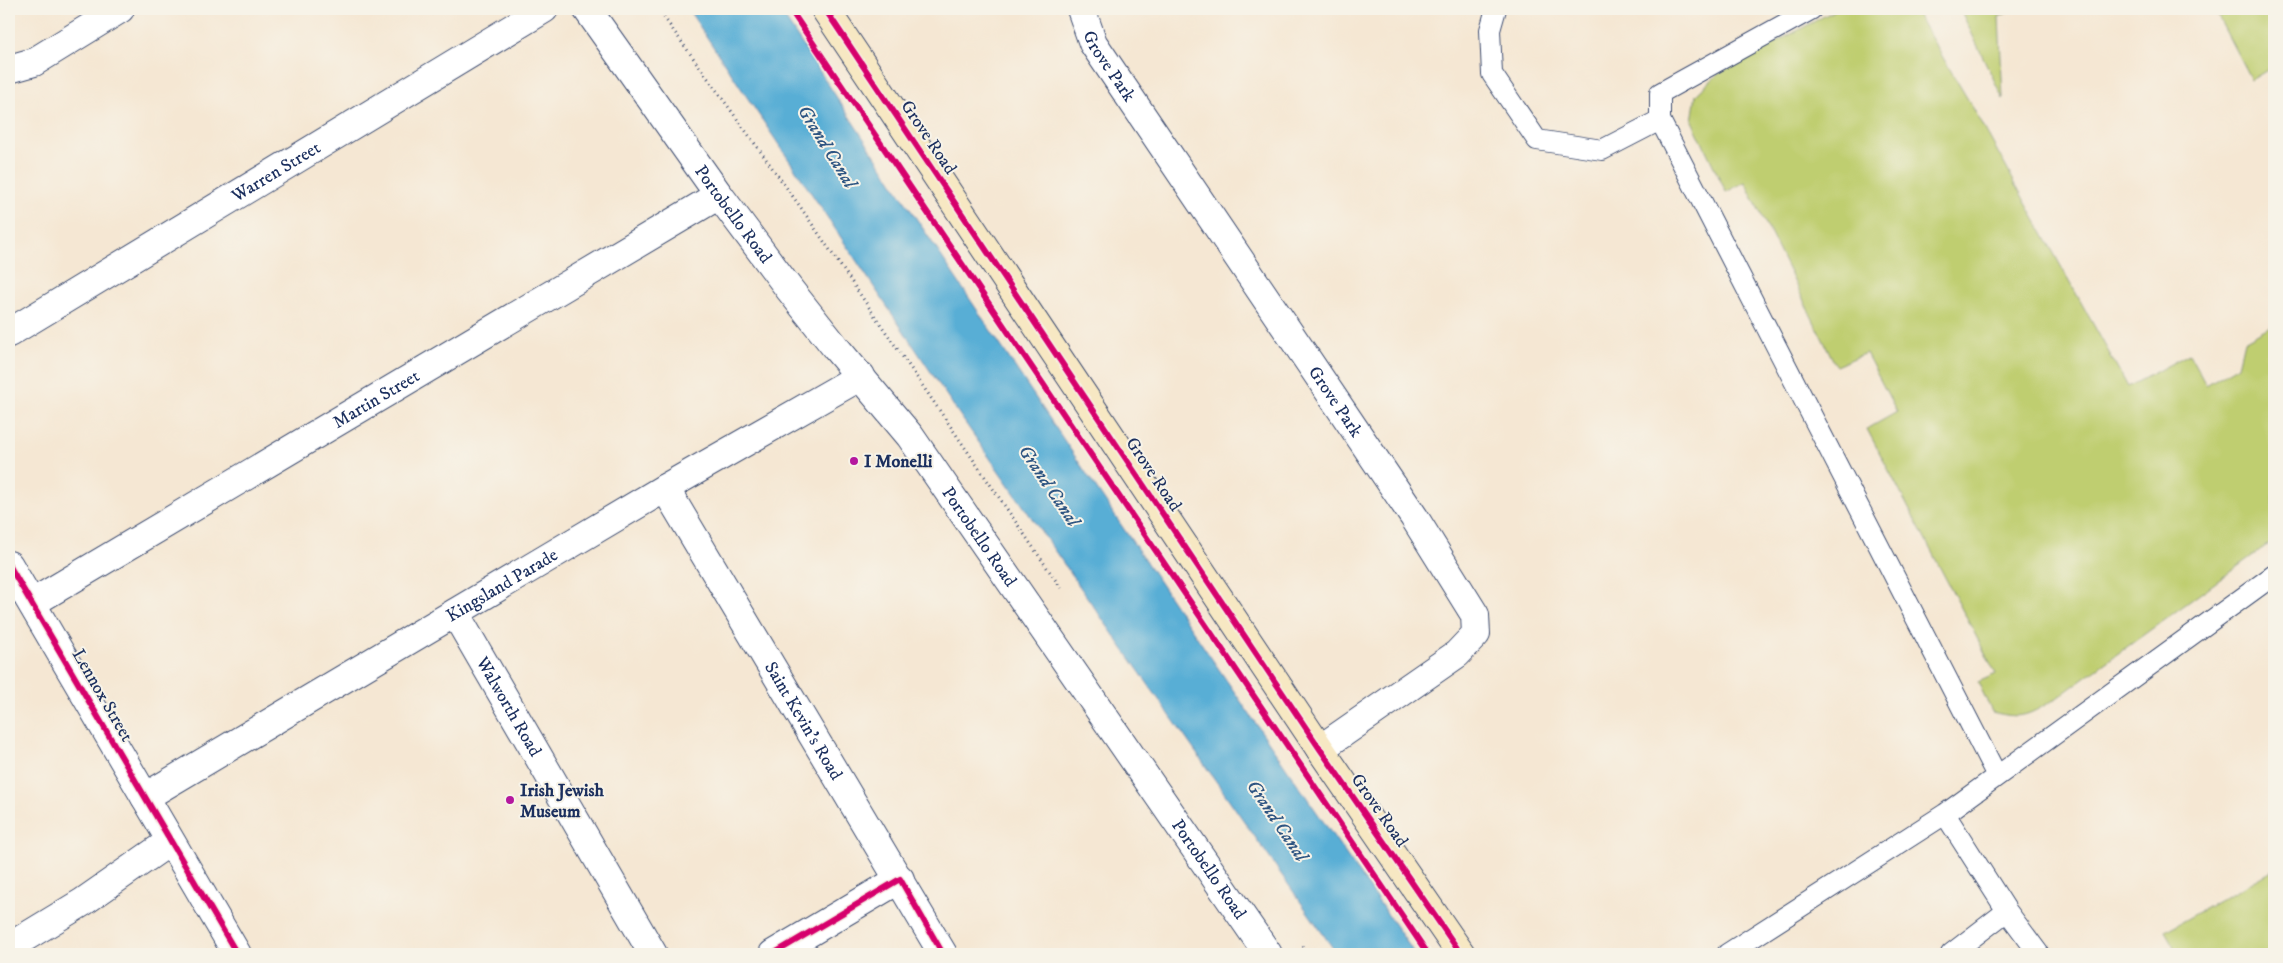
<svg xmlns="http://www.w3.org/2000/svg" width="2283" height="963" viewBox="0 0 2283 963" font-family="'IM FELL DW Pica',serif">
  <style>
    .green { fill: #bfce70; stroke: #6d7e67 }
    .water { fill: #59aed5; stroke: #3a6e9a }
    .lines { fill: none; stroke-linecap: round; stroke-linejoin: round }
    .lane-casing { stroke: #3c4b70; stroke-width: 22 }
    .street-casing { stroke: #3c4b70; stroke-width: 30 }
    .secondary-casing { stroke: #3c4b70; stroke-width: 30 }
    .path { stroke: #3c4b70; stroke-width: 3; stroke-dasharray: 1 4; stroke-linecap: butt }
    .lane { stroke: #fff; stroke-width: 20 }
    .street { stroke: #fff; stroke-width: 28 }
    .secondary { stroke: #f7e8c3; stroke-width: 28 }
    .cycleway-casing { stroke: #f7f3e8; stroke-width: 9 }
    .cycleway { stroke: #d6006c; stroke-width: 6 }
    .poi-dot { fill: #b5179e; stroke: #f7f3e8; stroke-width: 2 }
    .labels { text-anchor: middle; stroke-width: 4; stroke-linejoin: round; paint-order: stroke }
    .street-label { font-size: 18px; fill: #1b2f5e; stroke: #f7f3e8 }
    .poi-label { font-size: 18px; font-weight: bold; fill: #1b2f5e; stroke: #f7f3e8; text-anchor: start }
    .water-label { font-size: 19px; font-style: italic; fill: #2e5582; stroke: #f7f3e8 }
  </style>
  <rect width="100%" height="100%" fill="#f7f3e8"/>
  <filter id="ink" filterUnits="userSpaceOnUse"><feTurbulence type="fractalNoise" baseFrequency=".02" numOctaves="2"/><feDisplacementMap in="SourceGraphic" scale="10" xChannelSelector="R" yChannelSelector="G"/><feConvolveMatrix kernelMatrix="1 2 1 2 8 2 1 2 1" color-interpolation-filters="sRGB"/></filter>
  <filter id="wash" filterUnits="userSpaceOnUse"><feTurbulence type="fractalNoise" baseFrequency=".0096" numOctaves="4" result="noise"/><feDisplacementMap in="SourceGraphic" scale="20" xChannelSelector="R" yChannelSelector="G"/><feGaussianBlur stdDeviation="1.12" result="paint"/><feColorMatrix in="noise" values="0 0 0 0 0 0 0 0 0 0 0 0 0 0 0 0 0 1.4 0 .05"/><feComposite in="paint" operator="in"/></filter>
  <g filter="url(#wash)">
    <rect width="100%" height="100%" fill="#f5e7d3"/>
    <!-- green -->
    <path class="green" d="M 1837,9 L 1914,9 L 1976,113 L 2128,387 L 2189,354 L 2206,385 L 2238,366 L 2244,341 L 2274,324 L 2274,540 L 2054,700 C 2028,715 2023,720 1992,712 L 1978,682 L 1996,674 L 1867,429 L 1897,412 L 1866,353 L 1836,366 L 1745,182 L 1726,192 L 1692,121 L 1696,95 L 1718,74 Z
      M 1960,9 L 2014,9 L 1999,17 L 2003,99 Z
      M 2214,9 L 2274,9 L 2274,66 L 2251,80 Z
      M 2274,870 L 2274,954 L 2178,954 L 2165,931 Z"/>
    <!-- water -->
    <path class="water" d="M 688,9 L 779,9 C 986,327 1198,642 1415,954 L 1337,954 L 961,417 Z"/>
  </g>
  <g filter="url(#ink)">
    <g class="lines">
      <!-- lane casing -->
      <g class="lane-casing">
        <path id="lane" d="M 1496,9 L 1490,30 L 1492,74 L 1537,140 L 1602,150 L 1660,120
          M 1812,9 L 1660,93 L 1660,120 L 1997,776
          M 1945,814 L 2007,911 L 2039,954
          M 1727,954 L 1945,814 L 2274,575
          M 1951,954 L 2007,911"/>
      </g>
      <!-- street casing -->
      <g class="street-casing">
        <g id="street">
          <path id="s1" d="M 587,9 L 719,195 L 790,290 L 836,348 L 910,436 L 1268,954"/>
          <path id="s2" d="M 1081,9 L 1093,43 L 1414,517 L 1475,615 L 1476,634 L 1457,654 L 1320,749"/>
          <path d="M 9,69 L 34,62 L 120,9"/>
          <path id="s3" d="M 9,333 L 544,9"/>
          <path id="s4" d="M 665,488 L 943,954"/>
          <path d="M 9,565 L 237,954"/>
          <path id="s5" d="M 32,603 L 719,195"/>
          <path id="s6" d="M 455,613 L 653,954"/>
          <path id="s7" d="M 145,797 L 665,488 L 861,376"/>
          <path d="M 9,947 L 83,902 L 169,842"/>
          <path d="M 773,954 L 900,879"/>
        </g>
      </g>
      <!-- secondary casing -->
      <g class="secondary-casing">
        <path id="secondary" d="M 825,9 L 1320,749 L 1461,954"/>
      </g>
      <!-- path -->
      <path class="path" d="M 658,9 L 799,205 L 1063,591
        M 1303,946 L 1309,954"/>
      <!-- lane -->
      <use href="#lane" class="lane"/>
      <!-- street -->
      <use href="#street" class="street"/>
      <!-- secondary -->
      <use href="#secondary" class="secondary"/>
      <!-- cycleway casing -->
      <g class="cycleway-casing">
        <path id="cycleway" d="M 790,9 L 1428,954
          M 825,9 L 1320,749 L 1461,954
          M 9,565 L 237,954
          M 773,954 L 900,879 L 943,954"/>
      </g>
      <!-- cycleway -->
      <use href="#cycleway" class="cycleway"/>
    </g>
  </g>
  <!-- markers -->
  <g class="poi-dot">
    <circle cx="854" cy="461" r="5"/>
    <circle cx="510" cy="800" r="5"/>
  </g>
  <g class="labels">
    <!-- street labels -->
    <g class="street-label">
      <text dy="6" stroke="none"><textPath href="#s2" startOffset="64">Grove Park</textPath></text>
      <text transform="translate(929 137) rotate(56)" y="6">Grove Road</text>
      <text dy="6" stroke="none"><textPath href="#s3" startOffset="312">Warren Street</textPath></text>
      <text dy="6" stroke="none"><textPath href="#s1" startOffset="252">Portobello Road</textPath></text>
      <text dy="6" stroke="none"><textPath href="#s5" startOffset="400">Martin Street</textPath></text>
      <text dy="6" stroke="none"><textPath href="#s2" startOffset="469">Grove Park</textPath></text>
      <text transform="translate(1154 474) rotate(56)" y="6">Grove Road</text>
      <text dy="6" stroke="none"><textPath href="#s1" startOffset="658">Portobello Road</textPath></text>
      <text dy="6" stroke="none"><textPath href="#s7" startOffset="415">Kingsland Parade</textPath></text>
      <text transform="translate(103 695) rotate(60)" y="6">Lennox Street</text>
      <text dy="6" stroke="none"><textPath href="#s6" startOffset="108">Walworth Road</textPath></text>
      <text dy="6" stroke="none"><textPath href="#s4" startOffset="271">Saint Kevin's Road</textPath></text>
      <text transform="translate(1380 810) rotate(55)" y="6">Grove Road</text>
      <text dy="6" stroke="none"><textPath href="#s1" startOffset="1062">Portobello Road</textPath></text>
    </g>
    <!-- poi labels -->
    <g class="poi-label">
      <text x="864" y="467">I Monelli</text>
      <text x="520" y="796">Irish Jewish<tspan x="520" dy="21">Museum</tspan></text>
    </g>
    <!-- water labels -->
    <g class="water-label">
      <text transform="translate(828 146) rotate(58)" y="7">Grand Canal</text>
      <text transform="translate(1050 485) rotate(56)" y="7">Grand Canal</text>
      <text transform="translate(1278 820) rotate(56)" y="7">Grand Canal</text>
    </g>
  </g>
  <!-- margin -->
  <rect width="2283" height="963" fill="none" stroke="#f7f3e8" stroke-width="30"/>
</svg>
